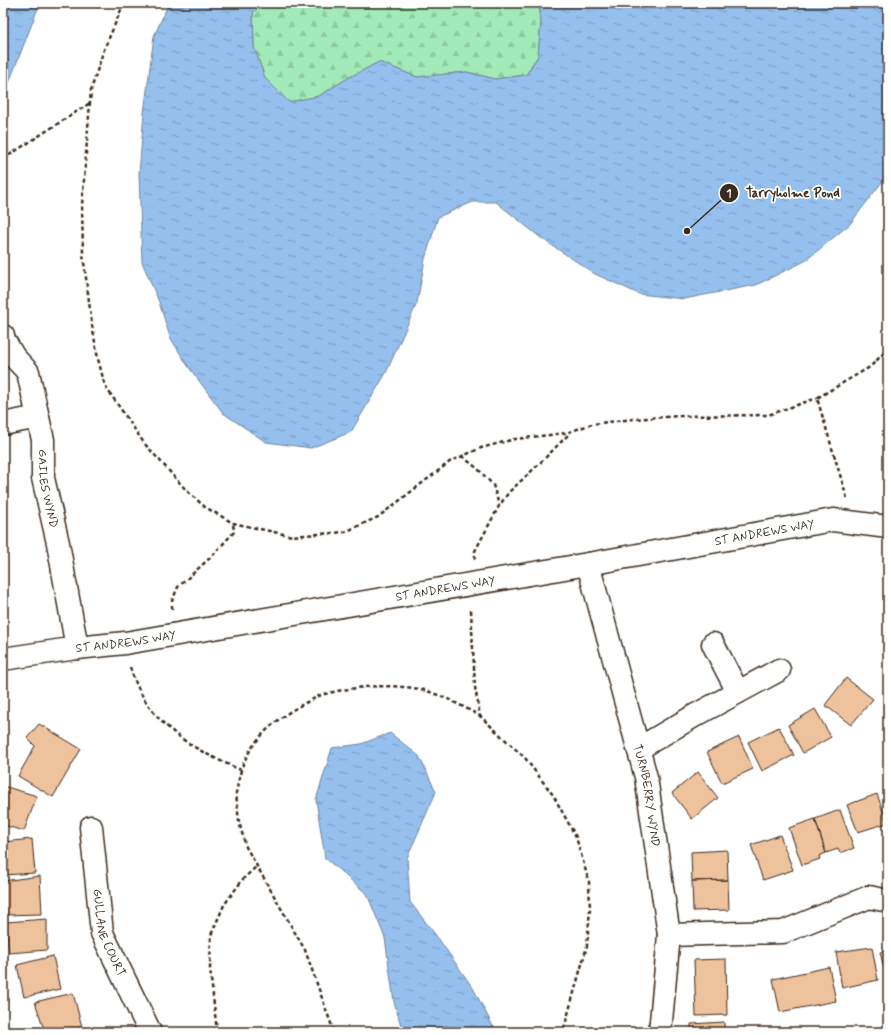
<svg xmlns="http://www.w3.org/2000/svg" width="891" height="1035" viewBox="0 0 891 1035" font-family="Mynerve,sans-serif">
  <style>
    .forest { fill: url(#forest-firs); stroke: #6e8a6b }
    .water { fill: url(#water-ripples); stroke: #71849b }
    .building { fill: #eec29d; stroke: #3b2a1e }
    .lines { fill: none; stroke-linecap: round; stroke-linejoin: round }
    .minor-casing { stroke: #3b2a1e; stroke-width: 25 }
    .path { stroke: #3b2a1e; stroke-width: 2.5; stroke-dasharray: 4 3; stroke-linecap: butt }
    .minor { stroke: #fff; stroke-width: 22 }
    .labels { text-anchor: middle; stroke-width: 3.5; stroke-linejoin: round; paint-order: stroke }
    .street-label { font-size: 12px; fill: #3b2a1e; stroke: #fff }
    .leader { fill: none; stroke: #3b2a1e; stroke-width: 1.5 }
    .callout-dot { fill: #3b2a1e; stroke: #fff; stroke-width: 1.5 }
    .mark-label { font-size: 12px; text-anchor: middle; font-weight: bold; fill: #fff }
    .callout-label { font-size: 13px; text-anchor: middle; font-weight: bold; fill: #3b2a1e; stroke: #fff; stroke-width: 3.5; stroke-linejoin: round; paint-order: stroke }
  </style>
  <defs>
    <pattern id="forest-firs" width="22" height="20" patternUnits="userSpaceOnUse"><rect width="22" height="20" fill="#a2eab8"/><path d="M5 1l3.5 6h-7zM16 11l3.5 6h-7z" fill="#8cc99e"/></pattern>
    <pattern id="water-ripples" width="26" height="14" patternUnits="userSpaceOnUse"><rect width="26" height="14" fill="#95c0ee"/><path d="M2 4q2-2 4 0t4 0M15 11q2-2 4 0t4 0" fill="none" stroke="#7b9cc0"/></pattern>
  </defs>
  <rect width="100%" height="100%" fill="#fff"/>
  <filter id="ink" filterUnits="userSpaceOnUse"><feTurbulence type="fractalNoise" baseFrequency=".025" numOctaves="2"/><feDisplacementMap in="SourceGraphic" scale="8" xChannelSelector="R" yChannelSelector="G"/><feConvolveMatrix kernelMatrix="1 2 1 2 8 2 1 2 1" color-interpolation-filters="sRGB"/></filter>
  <g filter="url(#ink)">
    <!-- forest -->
    <path class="forest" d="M 263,3 L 539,3 L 541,22 L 538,56 L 526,75 L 495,79 L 467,72 L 417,77 L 379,62 L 348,78 L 319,96 L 289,102 L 265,78 L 254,47 L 253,13 Z"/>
    <!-- water -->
    <path class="water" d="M 3,3 L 40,3 L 3,98 Z
      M 169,3 L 263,3 L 253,13 L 254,47 L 265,78 L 289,102 L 319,96 L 348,78 L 379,62 L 417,77 L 467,72 L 495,79 L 526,75 L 538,56 L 541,22 L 539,3 L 888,3 L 888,174 L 850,224 L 805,261 L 756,285 L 684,299 L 639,294 L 595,274 L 541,238 L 496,202 L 473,202 L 438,217 L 425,259 L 417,303 L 386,373 L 351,432 L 311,448 L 266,442 L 223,413 L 188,366 L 170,337 L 159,302 L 142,262 L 139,174 L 144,113 L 154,36 Z
      M 390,733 L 419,756 L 436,792 L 407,858 L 410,902 L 438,938 L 473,988 L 496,1032 L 403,1032 L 394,1002 L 385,938 L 367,894 L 325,858 L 316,800 L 332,748 L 361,744 Z"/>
    <!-- building -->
    <path class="building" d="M 846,678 L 873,699 L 851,725 L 825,705 Z
      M 815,709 L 831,737 L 803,753 L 788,725 Z
      M 39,724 L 81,749 L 53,797 L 18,776 L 35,746 L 27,738 Z
      M 779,727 L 794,755 L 762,771 L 748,742 Z
      M 739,737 L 753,769 L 722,783 L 707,752 Z
      M 698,772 L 718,798 L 692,819 L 672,793 Z
      M 886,776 L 888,776 L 888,791 Z
      M 3,786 L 37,796 L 24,831 L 3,825 Z
      M 877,794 L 887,823 L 858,832 L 847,805 Z
      M 840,810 L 854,848 L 840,853 L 838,849 L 826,853 L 815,819 Z
      M 815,819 L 826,853 L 819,856 L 820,859 L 802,865 L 789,828 Z
      M 780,835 L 793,870 L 763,880 L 751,845 Z
      M 32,839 L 35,873 L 3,875 L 3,842 Z
      M 727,850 L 728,880 L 692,881 L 691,852 Z
      M 40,876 L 42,914 L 3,915 L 3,881 Z
      M 728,880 L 729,910 L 693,911 L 692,881 Z
      M 47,919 L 47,950 L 9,953 L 6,922 Z
      M 872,947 L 878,980 L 842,988 L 836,952 Z
      M 888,950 L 888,981 L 887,981 L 880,952 Z
      M 53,956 L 60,989 L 24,997 L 17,965 Z
      M 726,959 L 727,1015 L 696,1016 L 694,960 Z
      M 829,967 L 836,1001 L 780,1012 L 773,979 Z
      M 73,993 L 82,1027 L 45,1032 L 35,1002 Z
      M 724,1022 L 724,1032 L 691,1032 L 691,1024 Z"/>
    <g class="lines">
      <!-- minor casing -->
      <g class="minor-casing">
        <g id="minor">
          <path id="s1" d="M 3,336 L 4,340 L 14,357 L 28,372 L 43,440 L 43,478 L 58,543 L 77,648"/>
          <path d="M 3,424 L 38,417"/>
          <path id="s2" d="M 588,564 L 646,777 L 669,935 L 660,1032"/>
          <path d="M 713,644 L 738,692"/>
          <path id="s3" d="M 3,659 L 77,648 L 125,643 L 588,564 L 833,520 L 888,527"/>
          <path d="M 638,749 L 694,716 L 779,670"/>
          <path id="s4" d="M 91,827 L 102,933 L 150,1032"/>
          <path d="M 669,935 L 783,932 L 869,897 L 888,901"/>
        </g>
      </g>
      <!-- path -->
      <path class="path" d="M 124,3 L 103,52 L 91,90 L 88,128 L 82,205 L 83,254 L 92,325 L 98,359 L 105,386 L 144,443 L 187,491 L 205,507 L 233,523 L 292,536 L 345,532 L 378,517 L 451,461 L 481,448 L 515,439 L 566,433 L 592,424 L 633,419 L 680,416 L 768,415 L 817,398
        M 3,159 L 90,103
        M 462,456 L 478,469 L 493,485 L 499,505
        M 847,498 L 817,398 L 870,367 L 888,349
        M 475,559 L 475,551 L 499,506 L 509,492 L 537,466 L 570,433
        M 172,609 L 172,601 L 178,587 L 212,556 L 234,532 L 233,523
        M 471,610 L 475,687 L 480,716 L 525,758 L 553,795 L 576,837 L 589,882 L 590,909 L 587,946 L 563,1032
        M 130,667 C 147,723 189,748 241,770 C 251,739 277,718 305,703 C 310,701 316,697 321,695 C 353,686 399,682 430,692 C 448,698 464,707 480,716
        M 241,770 L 236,793 L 239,822 L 246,847 L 305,950 L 334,1032
        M 217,1032 L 210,969 L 211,935 L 224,905 L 243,879 L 257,866"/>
      <!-- minor -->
      <use href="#minor" class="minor"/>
    </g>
  </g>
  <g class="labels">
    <!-- street labels -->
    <g class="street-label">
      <text dy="4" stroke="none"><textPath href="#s1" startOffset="163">GAILES WYND</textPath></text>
      <text dy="4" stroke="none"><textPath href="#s3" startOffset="772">ST ANDREWS WAY</textPath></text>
      <text dy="4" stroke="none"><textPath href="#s3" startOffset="448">ST ANDREWS WAY</textPath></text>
      <text dy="4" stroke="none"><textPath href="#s3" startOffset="124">ST ANDREWS WAY</textPath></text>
      <text dy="4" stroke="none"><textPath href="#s2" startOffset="239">TURNBERRY WYND</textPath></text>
      <text dy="4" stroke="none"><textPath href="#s4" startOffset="108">GULLANE COURT</textPath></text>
    </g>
  </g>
  <!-- callouts -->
  <path class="leader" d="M687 231L729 193"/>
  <g class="callout-dot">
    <circle cx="687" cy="231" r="4"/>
    <circle cx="729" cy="193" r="10"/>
  </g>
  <g class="mark-label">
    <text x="729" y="197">1</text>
  </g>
  <g class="callout-label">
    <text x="793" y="197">Tarryholme Pond</text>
  </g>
  <!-- margin -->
  <rect width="891" height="1035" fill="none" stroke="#fff" stroke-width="16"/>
  <rect x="8" y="8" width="875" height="1019" fill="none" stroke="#3b2a1e" stroke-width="1.5" filter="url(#ink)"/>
</svg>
